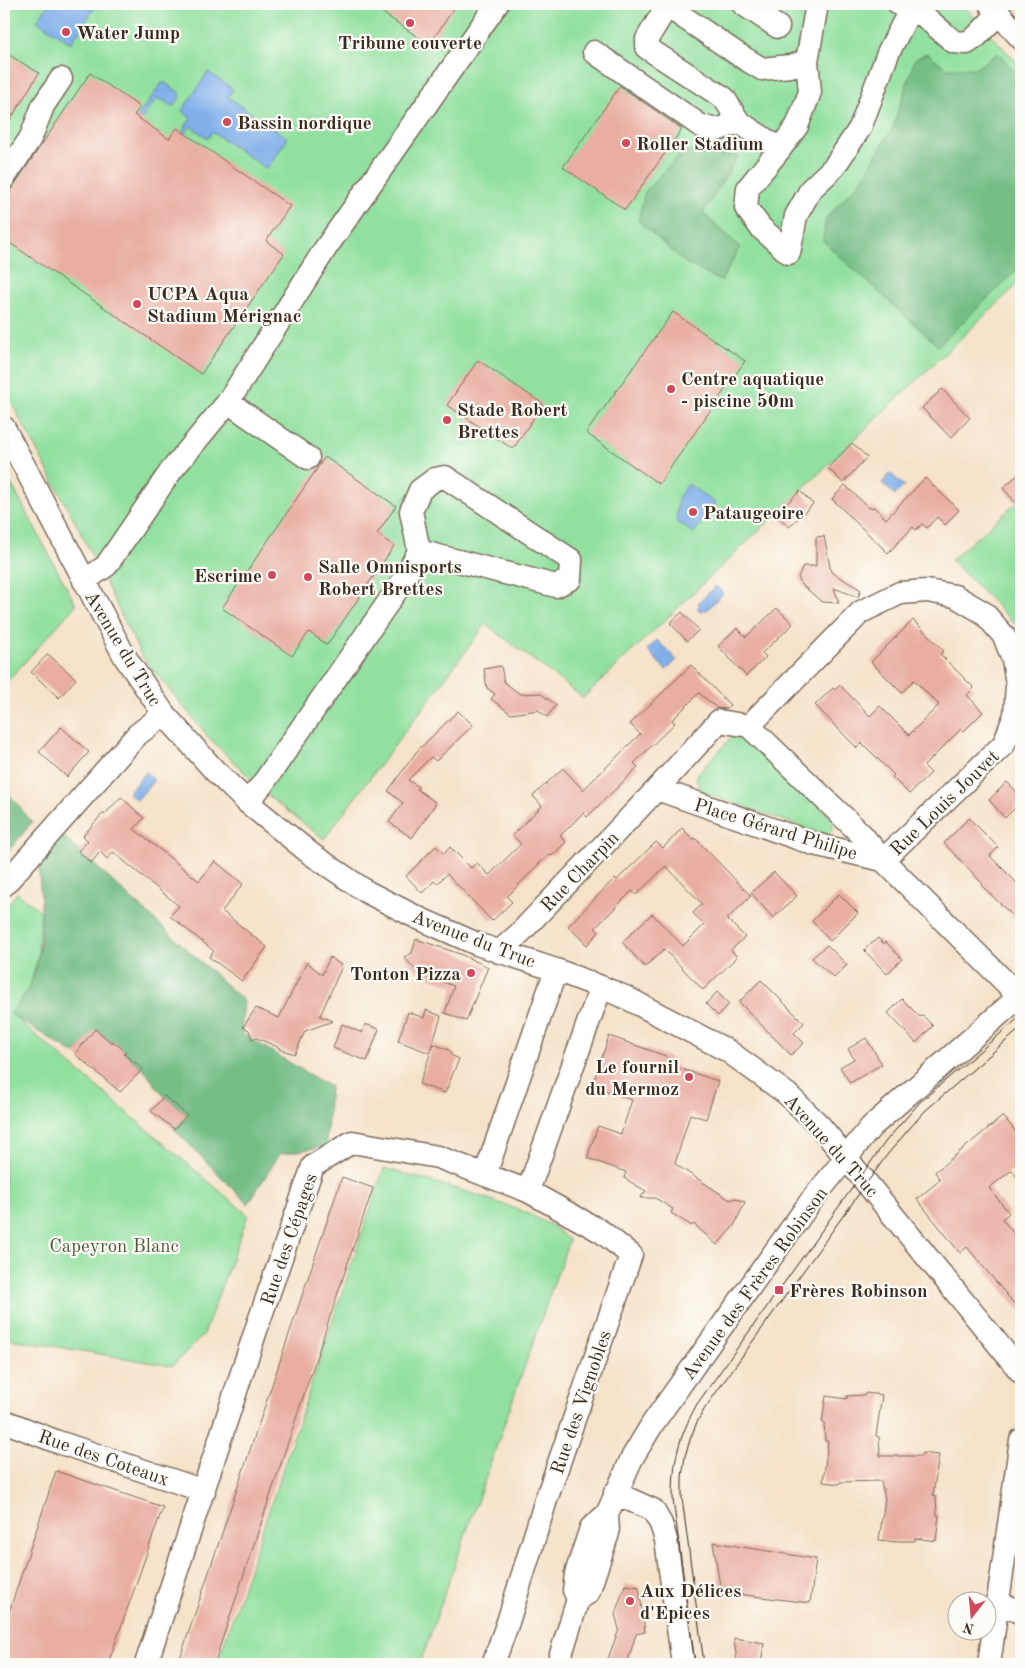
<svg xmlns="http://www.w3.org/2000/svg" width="1025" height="1668" viewBox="0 0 1025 1668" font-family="'Old Standard TT',serif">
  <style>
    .green { fill: #91e09f; stroke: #66855e }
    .forest { fill: #74be86; stroke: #587452 }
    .water { fill: #80afea; stroke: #5e6c84 }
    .building { fill: #e9ada1 }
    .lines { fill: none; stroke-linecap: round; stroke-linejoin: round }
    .minor-casing { stroke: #7c6a5a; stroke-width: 25 }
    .minor { stroke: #fff; stroke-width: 22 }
    .tram { stroke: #3b2a1e; stroke-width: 1 }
    .poi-dot { fill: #d1495b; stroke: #fdfcf7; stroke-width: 2 }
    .labels { text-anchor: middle; stroke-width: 4.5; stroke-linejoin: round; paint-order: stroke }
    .poi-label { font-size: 19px; font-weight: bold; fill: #3b2a1e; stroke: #fdfcf7; text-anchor: start }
    .street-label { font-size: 19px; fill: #3b2a1e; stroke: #fdfcf7 }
    .park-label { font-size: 19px; fill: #50583e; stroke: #fdfcf7 }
  </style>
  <rect width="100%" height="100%" fill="#fdfcf7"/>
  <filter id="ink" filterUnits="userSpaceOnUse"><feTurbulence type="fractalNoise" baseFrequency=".02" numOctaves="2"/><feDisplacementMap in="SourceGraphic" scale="10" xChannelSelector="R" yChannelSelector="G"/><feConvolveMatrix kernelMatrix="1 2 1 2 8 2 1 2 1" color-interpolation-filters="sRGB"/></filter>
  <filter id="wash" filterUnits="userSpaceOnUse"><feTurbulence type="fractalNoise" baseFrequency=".0096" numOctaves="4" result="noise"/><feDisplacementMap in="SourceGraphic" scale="20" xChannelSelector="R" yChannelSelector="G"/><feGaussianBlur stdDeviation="1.12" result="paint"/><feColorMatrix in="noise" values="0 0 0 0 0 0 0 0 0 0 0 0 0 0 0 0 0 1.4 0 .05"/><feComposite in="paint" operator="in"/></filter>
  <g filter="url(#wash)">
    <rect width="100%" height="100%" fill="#f5e2c9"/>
    <!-- green -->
    <path class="green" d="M 4,4 L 962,4 L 1021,67 L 1021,281 L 583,698 L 486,624 L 324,839 L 274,801 L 210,739 L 141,655 L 80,531 L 4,389 Z
      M 7,476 L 76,605 L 4,685 L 4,480 Z
      M 1021,499 L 1021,630 L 951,560 Z
      M 738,736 L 748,736 L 834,820 L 832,831 L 825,835 L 702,792 L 696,779 L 699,772 L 731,738 Z
      M 17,893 L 41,911 L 38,957 L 30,986 L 11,1014 L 248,1215 L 204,1334 L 172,1366 L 4,1338 L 4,910 Z
      M 384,1168 L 468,1192 L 525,1212 L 554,1227 L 569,1240 L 420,1664 L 217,1664 Z"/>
    <!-- forest -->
    <path class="forest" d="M 927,53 L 947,68 L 976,68 L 998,53 L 1021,78 L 1021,266 L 938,346 L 823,241 L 826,218 L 862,180 L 893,127 L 915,59 Z
      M 683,151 L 738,156 L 703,213 L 740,247 L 721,281 L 687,264 L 638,221 L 645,192 Z
      M 4,788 L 32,822 L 4,857 Z
      M 58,832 L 244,1001 L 241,1033 L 330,1087 L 326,1146 L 280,1154 L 248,1204 L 174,1129 L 186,1114 L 164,1096 L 143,1069 L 96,1029 L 75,1054 L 10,1014 C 17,1005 26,995 30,985 C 48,945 40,891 37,849 Z"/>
    <!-- water -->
    <path class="water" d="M 49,4 L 97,4 L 71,43 L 37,21 Z
      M 208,72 L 233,89 L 228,97 L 288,138 L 267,169 L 212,132 L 208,138 L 190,126 L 185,134 L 182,132 L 191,118 L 182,111 Z
      M 162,83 L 165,83 L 180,93 L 180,98 L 174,106 L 171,106 L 161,99 L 156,99 L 141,120 L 137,117 Z
      M 890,473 L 904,486 L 895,495 L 882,483 Z
      M 688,484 L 715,503 L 694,533 L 676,521 L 678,498 Z
      M 716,586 L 723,593 L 706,611 L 704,609 L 701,612 L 697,608 L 700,606 L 698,603 Z
      M 657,640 L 677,660 L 666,670 L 647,650 Z
      M 146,772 L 154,780 L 137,800 L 128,793 Z"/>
    <g id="blocks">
      <!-- building -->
      <path class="building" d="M 370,4 L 457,4 L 429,45 Z
        M 4,52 L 39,73 L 4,130 Z
        M 90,73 L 140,107 L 134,115 L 169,139 L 177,128 L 290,206 L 266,241 L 284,254 L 201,374 L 4,239 L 4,200 Z
        M 620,86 L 682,129 L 625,210 L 563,167 Z
        M 673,312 L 745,361 L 659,484 L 586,433 Z
        M 478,360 L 543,404 L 513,449 L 447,405 Z
        M 942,389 L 970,418 L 951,438 L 922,408 Z
        M 852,443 L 867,457 L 843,483 L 828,468 Z
        M 325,457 L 396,506 L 377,534 L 394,546 L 327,645 L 309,632 L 292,656 L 222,608 Z
        M 1021,472 L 1021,509 L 1003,488 Z
        M 925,478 L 959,510 L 945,525 L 937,517 L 927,528 L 922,524 L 916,530 L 913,527 L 888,553 L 832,499 L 845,485 L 869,508 L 874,507 L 886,519 Z
        M 800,491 L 813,504 L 789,527 L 776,514 Z
        M 824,536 L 831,572 L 861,590 L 858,597 L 834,588 L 839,603 L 822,602 L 802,585 L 798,577 L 803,566 L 816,566 L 816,537 Z
        M 777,608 L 793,624 L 762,653 L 766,657 L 746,676 L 718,646 L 737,628 L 746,637 Z
        M 682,612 L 699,630 L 687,641 L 670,623 Z
        M 913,620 L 944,651 L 940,654 L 974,688 L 967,695 L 983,712 L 964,731 L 962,728 L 924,766 L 931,773 L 909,794 L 892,777 L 894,775 L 862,743 L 857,748 L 815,705 L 833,688 L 835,690 L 840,685 L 870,716 L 880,706 L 909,735 L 939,705 L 914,680 L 902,693 L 871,662 Z
        M 48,654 L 76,679 L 59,698 L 31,672 Z
        M 691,665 L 730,705 L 726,709 L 717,708 L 699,693 L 672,720 L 675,723 L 634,763 L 638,767 L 587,817 L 583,813 L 560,836 L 566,842 L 552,856 L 550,854 L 540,863 L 507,897 L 512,902 L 492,921 L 447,874 L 437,884 L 434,881 L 422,893 L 406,876 L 436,846 L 444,854 L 450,847 L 471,868 L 477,863 L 489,875 L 521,844 L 512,835 L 542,806 L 533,796 L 563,768 L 583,790 L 640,734 L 630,724 Z
        M 501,666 L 504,682 L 520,694 L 540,693 L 556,705 L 547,717 L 538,710 L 511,714 L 491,699 L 495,694 L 487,688 L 484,669 Z
        M 458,711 L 473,725 L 436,761 L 431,757 L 408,780 L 419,787 L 417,789 L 436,803 L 412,838 L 389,822 L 403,803 L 388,791 L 417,751 Z
        M 61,727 L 89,752 L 67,777 L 39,752 Z
        M 1007,782 L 1021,796 L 1021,802 L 1005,818 L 989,800 Z
        M 121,797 L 144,818 L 134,829 L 199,881 L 215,861 L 243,884 L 222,911 L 267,947 L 242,981 L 209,957 L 214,951 L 170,916 L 179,906 L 113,852 L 107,859 L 100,852 L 91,863 L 78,851 L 88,841 L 83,836 L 103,813 L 104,815 Z
        M 969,818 L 998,847 L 990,856 L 1021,887 L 1021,924 L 981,885 L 983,884 L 944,843 Z
        M 682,828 L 693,839 L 695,838 L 751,896 L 727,919 L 745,937 L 731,950 L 737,957 L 703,990 L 664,949 L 645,967 L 622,942 L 652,914 L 683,946 L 704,925 L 693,913 L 702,904 L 666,866 L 636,895 L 632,891 L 595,928 L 599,932 L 587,945 L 568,926 L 615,878 L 617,880 L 656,842 L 663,848 Z
        M 774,872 L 797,896 L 773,918 L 751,893 Z
        M 839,894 L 858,913 L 830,941 L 812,921 Z
        M 878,938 L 884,944 L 886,942 L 902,959 L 887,974 L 864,950 Z
        M 416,939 L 460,954 L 488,967 L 466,1021 L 445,1013 L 454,986 L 421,974 L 421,972 L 416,970 L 404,957 L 412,953 Z
        M 827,945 L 847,965 L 834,978 L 812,958 Z
        M 330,957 L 342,966 L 320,1016 L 333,1021 L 305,1031 L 295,1054 L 279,1049 L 280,1048 L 257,1038 L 252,1039 L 249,1030 L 243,1027 L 256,1008 L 279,1018 L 307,962 L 322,975 Z
        M 761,980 L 804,1023 L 794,1033 L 804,1043 L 791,1055 L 739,1002 Z
        M 717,992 L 729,1004 L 718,1016 L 706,1004 Z
        M 902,999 L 920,1017 L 922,1015 L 933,1026 L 916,1043 L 888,1013 Z
        M 426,1010 L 441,1016 L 430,1053 L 398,1041 L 408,1012 L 424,1018 Z
        M 342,1024 L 362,1033 L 365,1024 L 379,1029 L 367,1061 L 333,1048 Z
        M 95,1029 L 112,1043 L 113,1041 L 126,1052 L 124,1054 L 143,1069 L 120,1092 L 75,1054 Z
        M 609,1036 L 666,1056 L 671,1059 L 678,1068 L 718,1081 L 706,1119 L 690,1114 L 675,1164 L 730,1200 L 735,1198 L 745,1202 L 734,1226 L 717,1245 L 694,1224 L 692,1226 L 671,1213 L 673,1209 L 655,1198 L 640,1198 L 646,1191 L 624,1178 L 626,1172 L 587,1158 L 598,1126 L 621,1134 L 632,1100 L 592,1086 Z
        M 866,1038 L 882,1064 L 850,1083 L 840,1067 L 854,1059 L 848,1049 Z
        M 434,1044 L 451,1051 L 451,1055 L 459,1059 L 445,1093 L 419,1084 Z
        M 164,1096 L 187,1115 L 174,1129 L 151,1111 Z
        M 1003,1116 L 1021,1138 L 1021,1183 L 1012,1170 L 989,1188 L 1009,1213 L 1002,1219 L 1021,1242 L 1021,1312 L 967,1247 L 960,1253 L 917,1199 L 940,1180 L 935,1172 Z
        M 342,1177 L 373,1188 L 214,1664 L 178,1664 Z
        M 866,1393 L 882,1395 L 876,1436 L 879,1437 L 880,1456 L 922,1456 L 922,1453 L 939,1455 L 933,1495 L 936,1496 L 937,1515 L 939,1515 L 936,1541 L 915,1538 L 915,1541 L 896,1541 L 896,1542 L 879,1540 L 885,1499 L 881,1481 L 840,1482 L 839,1484 L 823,1482 L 828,1441 L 825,1441 L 824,1422 L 822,1422 L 826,1396 L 847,1399 L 847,1396 L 865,1395 Z
        M 56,1471 L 163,1507 L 108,1664 L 4,1664 L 4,1627 Z
        M 713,1542 L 816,1559 L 810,1603 L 721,1592 Z
        M 625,1585 L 639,1587 L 645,1632 L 636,1634 L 627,1664 L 606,1664 L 619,1629 L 615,1614 Z
        M 734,1638 L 764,1643 L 761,1664 L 737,1664 Z"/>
    </g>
  </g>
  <g filter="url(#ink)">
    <use href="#blocks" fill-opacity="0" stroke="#7c6a5a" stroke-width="1"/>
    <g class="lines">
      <!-- minor casing -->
      <g class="minor-casing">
        <path id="minor" d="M 743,4 L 778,27
          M 817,4 L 807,61 L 790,66 L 762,69 L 739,55 L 667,6 L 647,39 L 647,48 L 724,98 L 739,122 L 780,149 L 748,188 L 746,208 L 761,228 L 789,253 L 796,216 L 811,189 L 834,167 L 860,128 L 888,53 L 910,10 L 899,4
          M 990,4 L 1021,38
          M 910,10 L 924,16 L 954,42 L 967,43 L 977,36 L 999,13
          M 594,52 L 701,126 L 717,130 L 739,122
          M 780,149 L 797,126 L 810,92 L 807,61
          M 4,178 L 31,137 L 43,106 L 61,79
          M 228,402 L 308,458
          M 4,428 L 125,657 L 164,714 L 215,771 L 247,802 L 311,854 L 367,892 L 416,917 L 477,944 L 556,970 L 601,987 L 627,998 L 728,1051 L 787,1094 L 820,1126 L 1021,1372
          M 84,581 L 106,566 L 171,471 L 228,402 L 325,249 L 497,4
          M 749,726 L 861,612 L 900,593 L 927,591 L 955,596 L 984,613 L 1004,636 L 1013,659 L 1017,684 L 1015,715 L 1004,744 L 883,860 L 1007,984 L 1018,998
          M 247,802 L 262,785 L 403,581 L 419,551 L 556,586 L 570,579 L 571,560 L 445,477 L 435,479 L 420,490 L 411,511 L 419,551
          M 4,885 L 137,735 L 164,714
          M 499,952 L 518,935 L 657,789 L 719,721 L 749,726 L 862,835 L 883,860 L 814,844 L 657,789
          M 485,1175 L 556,970
          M 528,1191 L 601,987
          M 4,1421 L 55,1441 L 204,1491
          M 615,1493 L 653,1510 L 661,1524 L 666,1540 L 683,1664
          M 578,1599 L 588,1593 L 608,1533 L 607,1514
          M 997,1601 L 1021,1613
          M 146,1664 L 259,1321 L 313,1166 L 352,1142 L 438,1157 L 528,1191 L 602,1232 L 631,1255 L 546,1500 L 508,1622 L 493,1664
          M 558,1664 L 578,1599 L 574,1590 L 576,1574 L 591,1528 L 607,1514 L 632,1458 L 653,1423 L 811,1201 L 871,1127 L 1021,995
          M 989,1664 L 1021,1440"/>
      </g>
      <!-- minor -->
      <use href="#minor" class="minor"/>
      <!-- tram -->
      <path class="tram" d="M 695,1664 L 673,1499 C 673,1460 678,1439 697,1404 L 886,1141 L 920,1102 L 1021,1016
        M 704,1664 L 682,1498 L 682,1477 L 685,1456 L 691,1437 L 697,1422 L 705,1408 L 786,1295 L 887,1155 L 909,1129 L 925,1111 L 1021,1028"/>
    </g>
  </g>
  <!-- markers -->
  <g class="poi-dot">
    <circle cx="410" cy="23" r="5"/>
    <circle cx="66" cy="32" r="5"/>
    <circle cx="227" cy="122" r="5"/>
    <circle cx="626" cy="143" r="5"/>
    <circle cx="137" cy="304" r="5"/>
    <circle cx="671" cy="389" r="5"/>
    <circle cx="447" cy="420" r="5"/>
    <circle cx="693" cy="512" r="5"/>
    <circle cx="272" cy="575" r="5"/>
    <circle cx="308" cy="577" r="5"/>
    <circle cx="471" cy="973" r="5"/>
    <circle cx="689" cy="1077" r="5"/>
    <rect x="774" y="1285" width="10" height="10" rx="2.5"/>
    <circle cx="630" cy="1601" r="5"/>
  </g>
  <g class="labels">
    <!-- poi labels -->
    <g class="poi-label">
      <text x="76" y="39">Water Jump</text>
      <text x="410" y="49" text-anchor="middle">Tribune couverte</text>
      <text x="237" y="129">Bassin nordique</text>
      <text x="636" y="150">Roller Stadium</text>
      <text x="147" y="300">UCPA Aqua<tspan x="147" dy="22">Stadium Mérignac</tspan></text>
      <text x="681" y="385">Centre aquatique<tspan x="681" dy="22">- piscine 50m</tspan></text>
      <text x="457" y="416">Stade Robert<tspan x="457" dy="22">Brettes</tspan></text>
      <text x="703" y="519">Pataugeoire</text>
      <text x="318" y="573">Salle Omnisports<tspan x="318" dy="22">Robert Brettes</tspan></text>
      <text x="262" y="582" text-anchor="end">Escrime</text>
      <text x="461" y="980" text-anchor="end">Tonton Pizza</text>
      <text x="679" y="1073" text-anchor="end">Le fournil<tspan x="679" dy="22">du Mermoz</tspan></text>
      <text x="789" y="1297">Frères Robinson</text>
      <text x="640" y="1597">Aux Délices<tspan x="640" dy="22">d'Epices</tspan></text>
    </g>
    <!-- street labels -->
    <g class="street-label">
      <text transform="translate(124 648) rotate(59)" y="7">Avenue du Truc</text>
      <text transform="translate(944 802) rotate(-44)" y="7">Rue Louis Jouvet</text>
      <text transform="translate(776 828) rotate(17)" y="7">Place Gérard Philipe</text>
      <text transform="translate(579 871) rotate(-46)" y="7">Rue Charpin</text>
      <text transform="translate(474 938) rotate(21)" y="7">Avenue du Truc</text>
      <text transform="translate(832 1145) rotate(48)" y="7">Avenue du Truc</text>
      <text transform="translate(288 1239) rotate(-71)" y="7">Rue des Cépages</text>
      <text transform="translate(754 1283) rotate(-54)" y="7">Avenue des Frères Robinson</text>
      <text transform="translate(580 1402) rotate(-71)" y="7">Rue des Vignobles</text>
      <text transform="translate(104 1457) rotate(19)" y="7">Rue des Coteaux</text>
    </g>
    <!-- park labels -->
    <g class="park-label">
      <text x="114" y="1252">Capeyron Blanc</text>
    </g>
  </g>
  <!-- margin -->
  <rect width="1025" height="1668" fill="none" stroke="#fdfcf7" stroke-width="20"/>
  <!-- north arrow -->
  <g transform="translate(972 1616) rotate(196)"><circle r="24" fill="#fdfcf7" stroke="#afa8a0"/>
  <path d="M0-4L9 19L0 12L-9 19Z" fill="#d1495b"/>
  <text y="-8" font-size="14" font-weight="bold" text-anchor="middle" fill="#3b2a1e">N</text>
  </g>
</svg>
